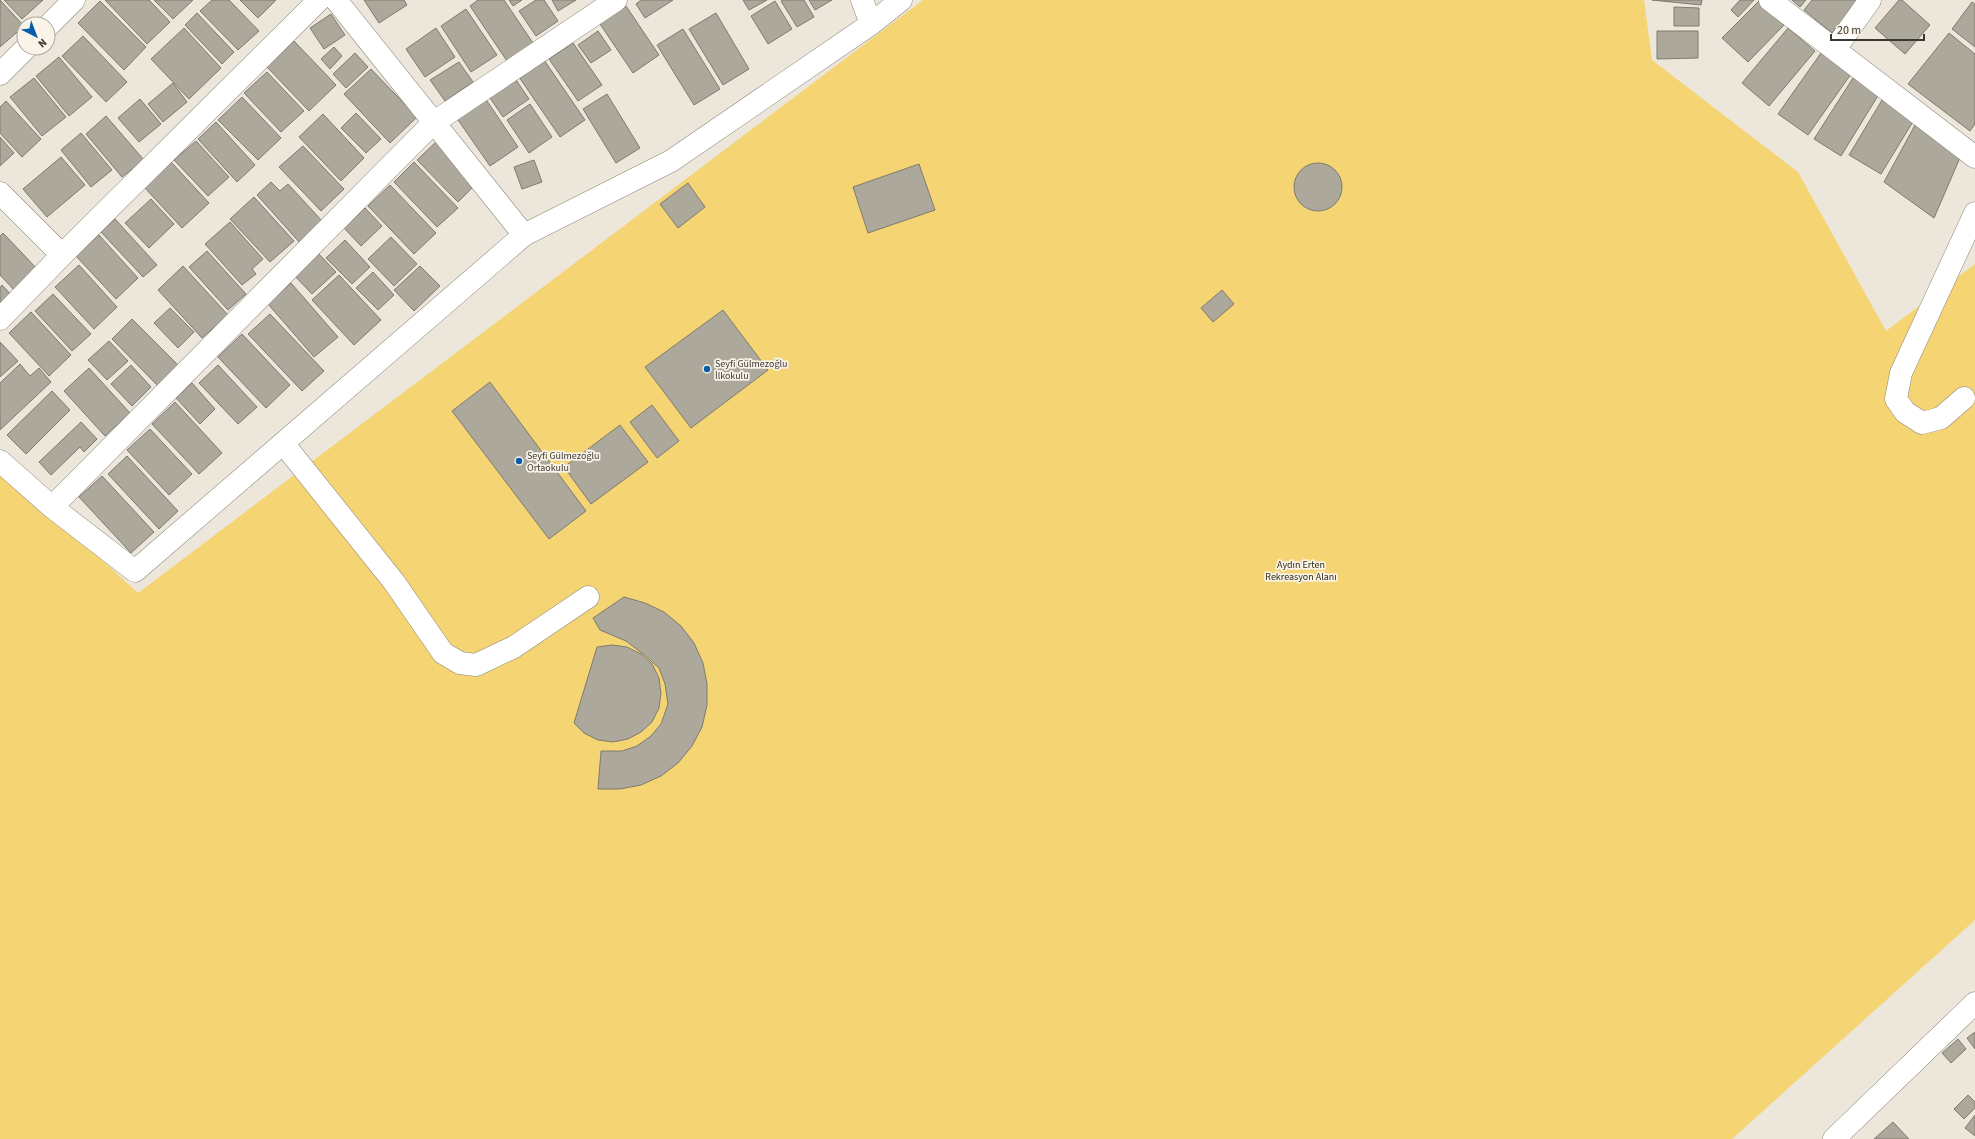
<svg xmlns="http://www.w3.org/2000/svg" width="1975" height="1139" viewBox="0 0 1975 1139" font-family="'Source Sans 3',sans-serif">
  <style>
    .green { fill: #f5d473 }
    .building { fill: #ada89c; stroke: #7e7a6e }
    .lines { fill: none; stroke-linecap: round; stroke-linejoin: round }
    .minor-casing { stroke: #8d897d; stroke-width: 23 }
    .minor { stroke: #fff; stroke-width: 22 }
    .poi-dot { fill: #075dab; stroke: #f9f4e7; stroke-width: 1.5 }
    .labels { text-anchor: middle; stroke-width: 3.5; stroke-linejoin: round; paint-order: stroke }
    .poi-label { font-size: 10px; fill: #3a3833; stroke: #f9f4e7; text-anchor: start }
    .park-label { font-size: 10px; fill: #2f2916; stroke: #f9f4e7 }
  </style>
  <rect width="100%" height="100%" fill="#ece7da"/>
  <!-- green -->
  <path class="green" d="M 923,0 L 1644,0 L 1652,60 L 1798,172 L 1886,331 L 1975,264 L 1975,920 L 1732,1139 L 0,1139 L 0,466 L 138,593 Z"/>
  <!-- building -->
  <path class="building" d="M 0,0 L 24,26 L 0,47 Z
    M 4,0 L 43,0 L 22,19 Z
    M 105,0 L 149,0 L 170,22 L 147,44 Z
    M 154,0 L 193,0 L 173,19 Z
    M 212,0 L 229,0 L 259,31 L 238,50 L 200,11 Z
    M 240,0 L 276,0 L 258,18 Z
    M 364,0 L 404,0 L 407,5 L 379,23 Z
    M 478,0 L 504,0 L 533,43 L 507,61 L 470,6 Z
    M 509,0 L 522,0 L 513,6 Z
    M 536,0 L 544,0 L 558,21 L 536,36 L 519,11 Z
    M 552,0 L 576,0 L 558,11 Z
    M 641,0 L 673,0 L 645,18 L 636,4 Z
    M 743,0 L 767,0 L 749,10 Z
    M 783,0 L 804,0 L 814,17 L 797,27 L 781,1 Z
    M 809,0 L 832,0 L 815,10 Z
    M 1652,0 L 1702,0 L 1701,5 Z
    M 1740,0 L 1754,0 L 1738,17 L 1731,10 Z
    M 1792,0 L 1806,0 L 1800,7 Z
    M 1812,0 L 1860,0 L 1832,33 L 1804,10 Z
    M 1899,0 L 1902,0 L 1930,25 L 1905,54 L 1875,28 Z
    M 100,1 L 146,47 L 124,70 L 78,23 Z
    M 775,1 L 792,29 L 768,44 L 751,16 Z
    M 1759,1 L 1784,25 L 1748,62 L 1722,38 Z
    M 1972,2 L 1975,4 L 1975,47 L 1952,29 Z
    M 626,6 L 659,55 L 633,73 L 600,24 Z
    M 1674,7 L 1699,8 L 1699,26 L 1674,26 Z
    M 466,9 L 497,55 L 471,72 L 441,26 Z
    M 197,13 L 234,52 L 222,64 L 185,25 Z
    M 716,13 L 749,69 L 723,85 L 689,29 Z
    M 331,14 L 345,35 L 324,49 L 310,28 Z
    M 184,28 L 221,68 L 189,99 L 151,59 Z
    M 436,28 L 455,57 L 425,77 L 406,49 Z
    M 1788,28 L 1815,51 L 1769,106 L 1742,83 Z
    M 683,29 L 720,89 L 694,105 L 657,45 Z
    M 598,31 L 611,50 L 591,63 L 578,45 Z
    M 1657,31 L 1698,31 L 1698,58 L 1657,59 Z
    M 1949,33 L 1975,54 L 1975,124 L 1970,131 L 1908,84 Z
    M 83,36 L 127,82 L 106,102 L 62,56 Z
    M 294,41 L 336,85 L 309,111 L 267,67 Z
    M 573,43 L 602,85 L 578,101 L 549,59 Z
    M 334,47 L 342,56 L 330,69 L 321,59 Z
    M 355,53 L 368,67 L 346,88 L 333,74 Z
    M 1821,53 L 1851,74 L 1808,135 L 1778,114 Z
    M 59,57 L 92,97 L 69,116 L 36,76 Z
    M 544,60 L 585,120 L 560,137 L 519,77 Z
    M 459,62 L 473,82 L 445,101 L 430,80 Z
    M 371,69 L 417,117 L 390,143 L 344,94 Z
    M 267,72 L 304,111 L 281,132 L 244,93 Z
    M 514,77 L 529,99 L 503,117 L 488,95 Z
    M 34,78 L 66,117 L 42,136 L 10,97 Z
    M 1853,78 L 1879,94 L 1841,156 L 1814,139 Z
    M 173,83 L 187,102 L 163,122 L 148,104 Z
    M 607,94 L 640,148 L 616,163 L 583,109 Z
    M 242,97 L 281,138 L 258,160 L 218,120 Z
    M 485,98 L 518,147 L 490,166 L 456,117 Z
    M 140,99 L 161,124 L 139,142 L 118,118 Z
    M 1882,100 L 1914,120 L 1881,174 L 1849,155 Z
    M 6,101 L 41,139 L 22,157 L 0,133 L 0,107 Z
    M 530,104 L 552,137 L 529,153 L 507,120 Z
    M 356,113 L 381,139 L 366,153 L 341,128 Z
    M 323,114 L 364,158 L 341,181 L 299,137 Z
    M 106,116 L 144,160 L 122,177 L 86,134 Z
    M 216,122 L 255,165 L 237,182 L 198,139 Z
    M 1915,125 L 1962,153 L 1934,218 L 1884,182 Z
    M 81,133 L 112,170 L 91,187 L 61,150 Z
    M 0,137 L 14,153 L 0,166 Z
    M 196,141 L 229,177 L 208,196 L 174,160 Z
    M 437,141 L 477,183 L 458,202 L 417,160 Z
    M 303,146 L 344,189 L 321,211 L 279,167 Z
    M 61,157 L 85,185 L 47,217 L 23,189 Z
    M 534,160 L 542,182 L 522,189 L 514,167 Z
    M 171,162 L 209,203 L 182,228 L 144,187 Z
    M 414,162 L 458,208 L 437,227 L 394,182 Z
    M1294 187a24 24 0 1 1 48 0a24 24 0 1 1-48 0Z
    M 919,164 L 935,210 L 868,233 L 853,187 Z
    M 271,182 L 280,191 L 288,184 L 323,222 L 300,243 L 257,195 Z
    M 688,183 L 705,207 L 678,228 L 660,204 Z
    M 390,185 L 436,233 L 414,254 L 368,206 Z
    M 254,197 L 294,241 L 270,262 L 230,219 Z
    M 151,199 L 174,224 L 149,248 L 125,223 Z
    M 365,208 L 382,226 L 361,246 L 344,228 Z
    M 115,219 L 157,265 L 143,277 L 101,232 Z
    M 230,222 L 263,259 L 252,269 L 256,274 L 242,285 L 205,244 Z
    M 3,233 L 40,272 L 17,293 L 0,275 L 0,236 Z
    M 99,235 L 138,278 L 116,299 L 76,256 Z
    M 391,237 L 417,264 L 394,286 L 368,259 Z
    M 345,240 L 370,267 L 352,284 L 326,258 Z
    M 207,251 L 246,294 L 228,310 L 189,267 Z
    M 317,252 L 336,272 L 312,294 L 293,274 Z
    M 79,265 L 117,307 L 94,329 L 55,287 Z
    M 183,266 L 228,315 L 202,338 L 158,290 Z
    M 420,266 L 440,286 L 414,311 L 394,290 Z
    M 373,272 L 394,295 L 378,310 L 356,288 Z
    M 339,275 L 381,320 L 354,345 L 312,300 Z
    M 291,283 L 338,337 L 314,357 L 268,304 Z
    M 2,285 L 14,298 L 0,311 L 0,288 Z
    M 1222,290 L 1234,304 L 1213,322 L 1201,308 Z
    M 53,294 L 91,334 L 72,351 L 35,311 Z
    M 170,308 L 194,332 L 178,348 L 154,323 Z
    M 723,310 L 768,370 L 691,428 L 645,367 Z
    M 31,312 L 71,355 L 49,376 L 9,333 Z
    M 270,314 L 324,371 L 302,391 L 248,334 Z
    M 132,319 L 179,366 L 158,386 L 112,339 Z
    M 242,334 L 290,385 L 266,408 L 218,357 Z
    M 109,341 L 128,361 L 107,380 L 88,360 Z
    M 0,342 L 18,361 L 0,377 Z
    M 20,364 L 30,376 L 39,368 L 51,382 L 0,430 L 0,383 Z
    M 131,365 L 151,387 L 132,406 L 111,384 Z
    M 218,365 L 257,407 L 238,424 L 199,383 Z
    M 89,368 L 130,413 L 105,436 L 64,391 Z
    M 490,382 L 586,511 L 549,539 L 452,411 Z
    M 192,383 L 215,409 L 200,424 L 176,398 Z
    M 52,391 L 70,410 L 26,454 L 7,435 Z
    M 175,402 L 222,453 L 199,474 L 152,424 Z
    M 652,405 L 679,441 L 657,458 L 630,422 Z
    M 81,422 L 97,439 L 84,452 L 80,447 L 51,475 L 39,462 Z
    M 620,425 L 648,462 L 591,504 L 564,467 Z
    M 150,429 L 192,474 L 169,495 L 127,450 Z
    M 127,456 L 178,511 L 159,529 L 108,474 Z
    M 102,476 L 154,532 L 131,553 L 79,497 Z
    M 624,597 L 645,603 L 664,612 L 681,626 L 694,643 L 703,663 L 707,684 L 707,705 L 702,727 L 692,746 L 678,763 L 661,776 L 641,785 L 620,789 L 598,789 L 601,751 L 622,751 L 637,746 L 651,736 L 661,724 L 668,704 L 665,684 L 659,668 L 643,654 L 626,641 L 600,630 L 593,618 Z
    M 612,645 L 627,647 L 641,654 L 652,664 L 659,678 L 661,693 L 659,708 L 652,722 L 641,732 L 628,739 L 613,742 L 598,740 L 584,733 L 574,723 L 597,647 Z
    M 1975,1032 L 1975,1049 L 1967,1038 Z
    M 1958,1039 L 1966,1049 L 1951,1063 L 1942,1053 Z
    M 1968,1095 L 1975,1102 L 1975,1108 L 1964,1119 L 1954,1109 Z
    M 1975,1115 L 1975,1136 L 1965,1128 Z
    M 1893,1122 L 1909,1139 L 1874,1139 Z"/>
  <g class="lines">
    <!-- minor casing -->
    <g class="minor-casing">
      <path id="minor" d="M 336,0 L 524,235
        M 862,0 L 871,24
        M 1770,0 L 1975,157
        M 48,26 L 74,0
        M 1835,49 L 1870,0
        M 0,74 L 26,48
        M 0,193 L 62,255
        M 0,319 L 62,255 L 319,0
        M 1964,398 L 1941,418 L 1922,423 L 1905,412 L 1896,399 L 1901,373 L 1975,213
        M 283,443 L 394,582 L 443,653 L 460,663 L 476,665 L 514,647 L 588,597
        M 0,461 L 52,507 L 135,571 L 524,235 L 671,161 L 871,24 L 901,0
        M 52,507 L 433,123 L 616,0
        M 1834,1139 L 1975,1003"/>
    </g>
    <!-- minor -->
    <use href="#minor" class="minor"/>
  </g>
  <!-- markers -->
  <g class="poi-dot">
    <circle cx="707" cy="369" r="4"/>
    <circle cx="519" cy="461" r="4"/>
  </g>
  <g class="labels">
    <!-- poi labels -->
    <g class="poi-label">
      <text x="715" y="367">Seyfi Gülmezoğlu<tspan x="715" dy="12">İlkokulu</tspan></text>
      <text x="527" y="459">Seyfi Gülmezoğlu<tspan x="527" dy="12">Ortaokulu</tspan></text>
    </g>
    <!-- park labels -->
    <g class="park-label">
      <text x="1301" y="568">Aydın Erten<tspan x="1301" dy="12">Rekreasyon Alanı</tspan></text>
    </g>
  </g>
  <!-- north arrow -->
  <g transform="translate(36 36) rotate(138)"><circle r="19" fill="#f9f4e7" stroke="#ada99f"/>
  <path d="M0-3L7 15L0 10L-7 15Z" fill="#075dab"/>
  <text y="-6" font-size="11" font-weight="bold" text-anchor="middle" fill="#3a3833">N</text>
  </g>
  <!-- scale -->
  <path d="M1831 34v6h93v-6" fill="none" stroke="#3a3833" stroke-width="2"/>
  <text x="1837" y="34" font-size="12" fill="#3a3833" stroke="#f9f4e7" stroke-width="3" paint-order="stroke">20 m</text>
</svg>
